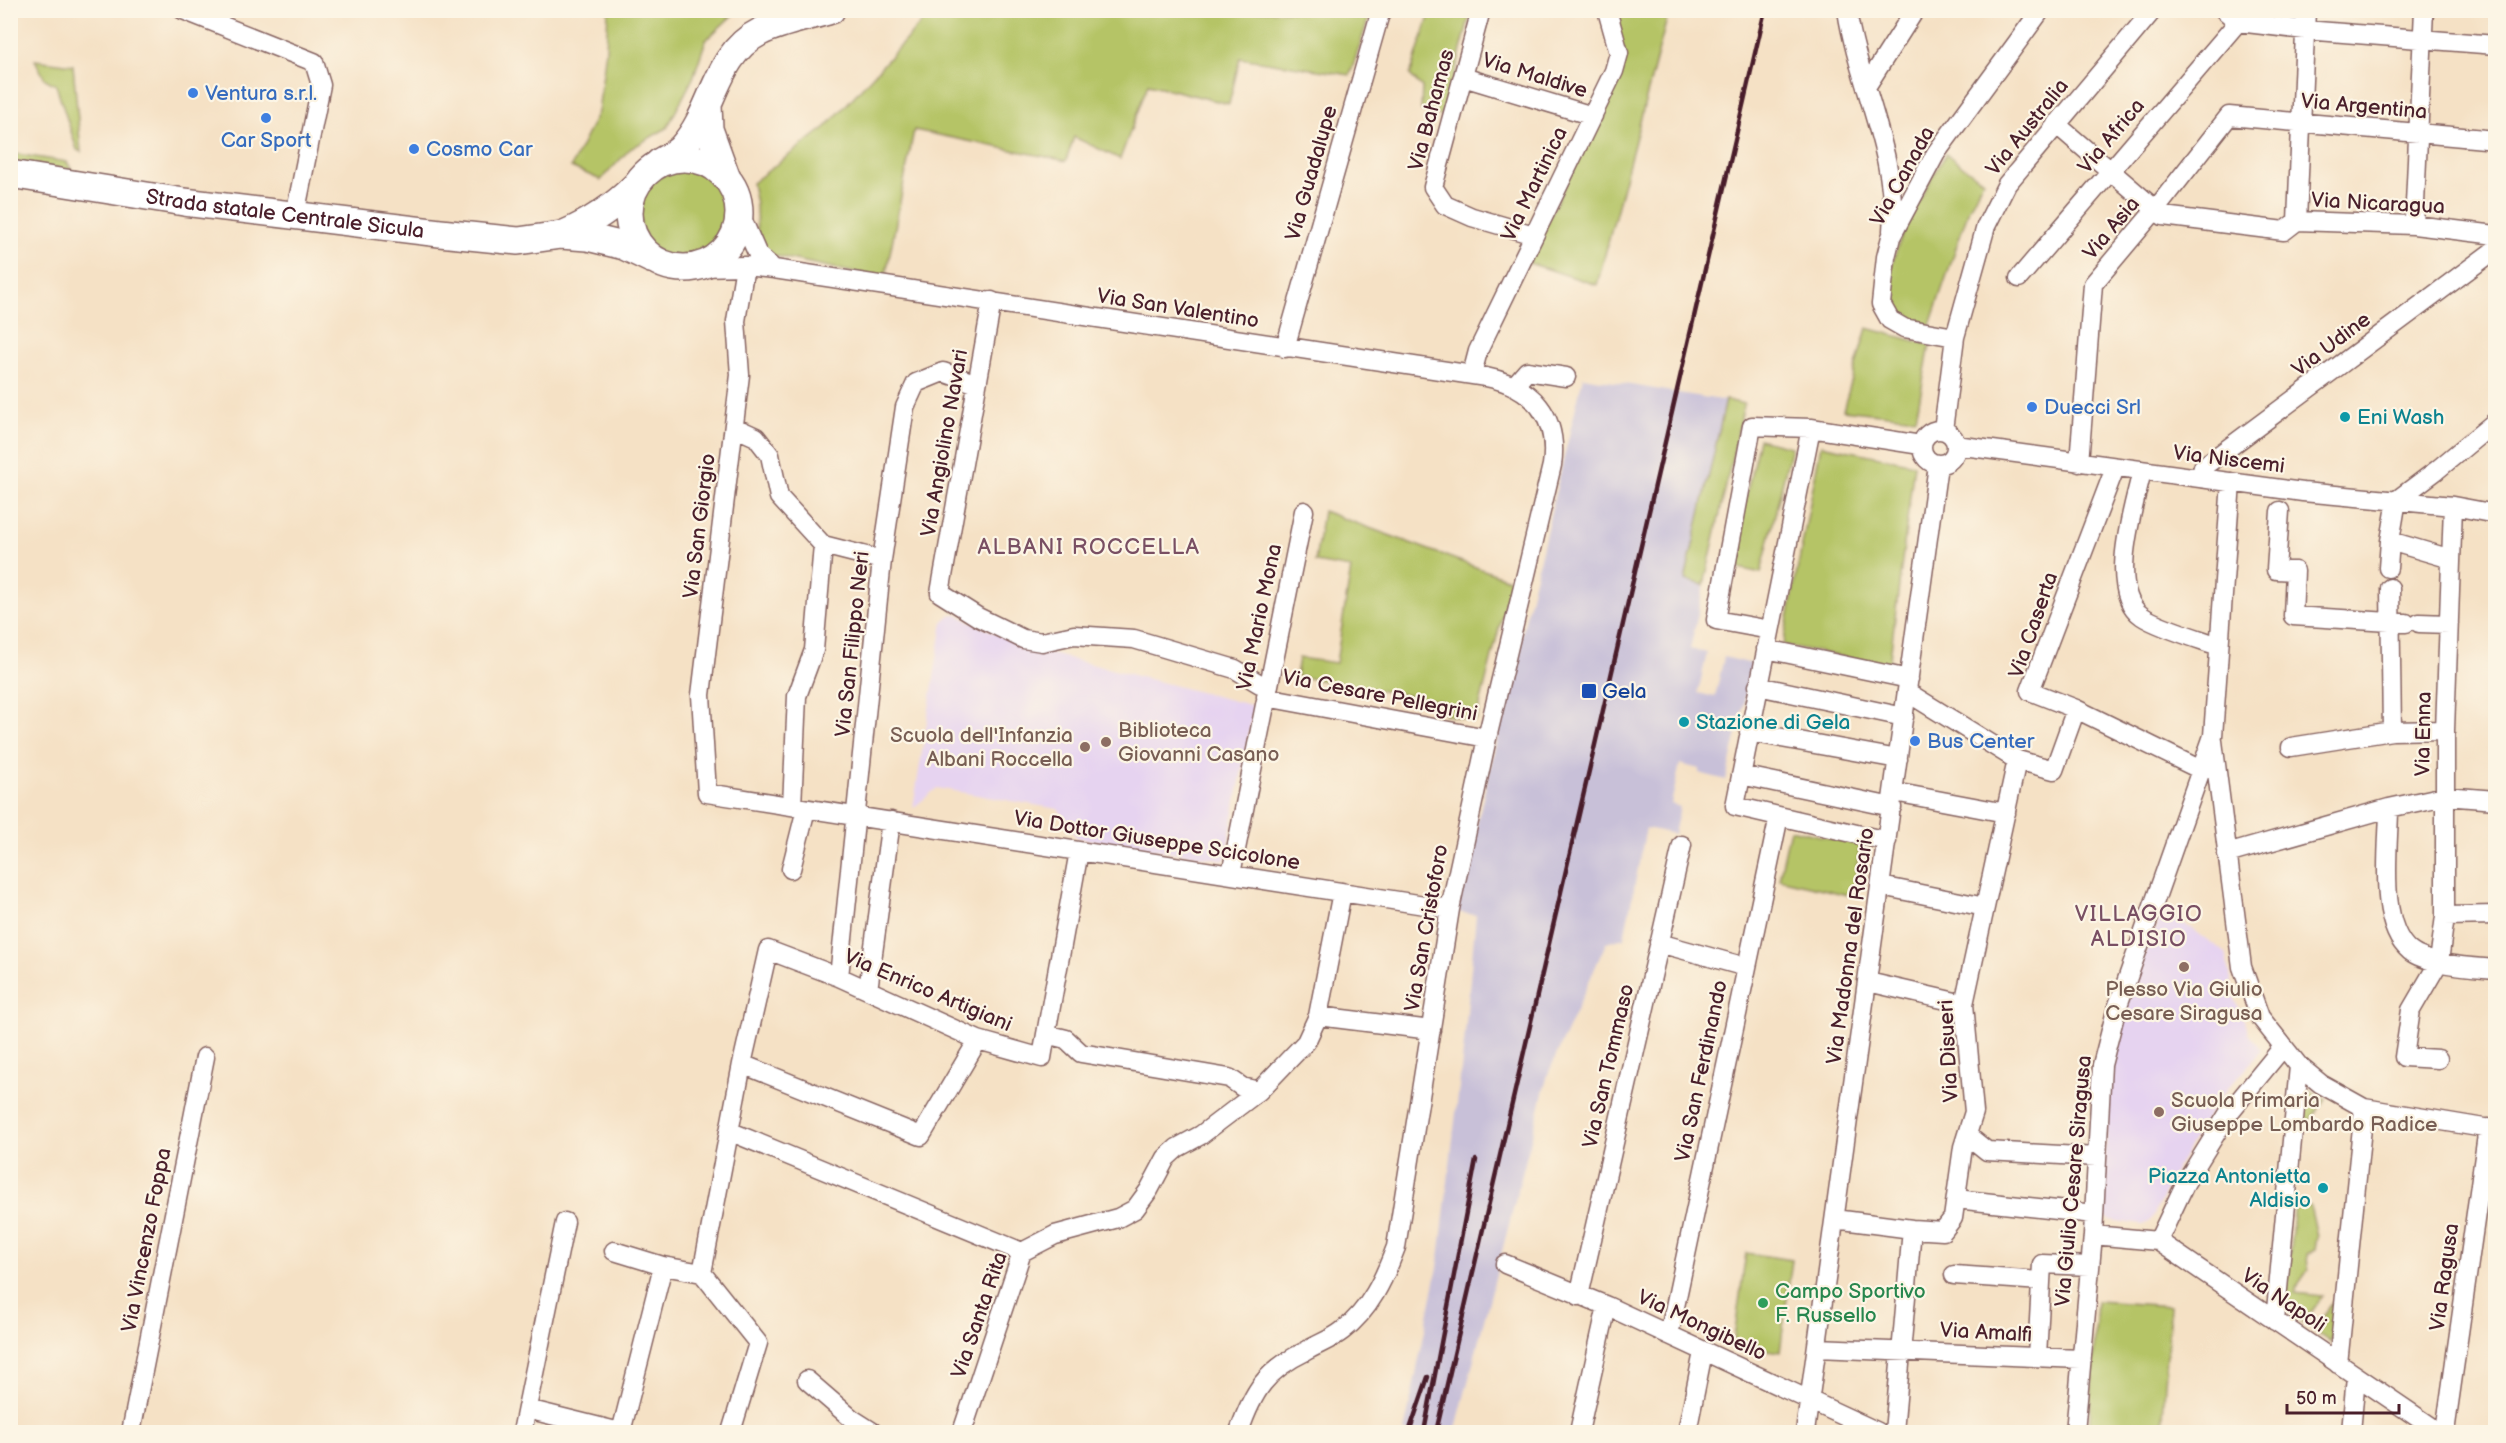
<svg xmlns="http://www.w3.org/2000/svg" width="2506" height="1443" viewBox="0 0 2506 1443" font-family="'Balsamiq Sans',sans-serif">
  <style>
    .built { fill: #e6d3f0 }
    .industrial { fill: #c8c0d8 }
    .green { fill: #b5c466; stroke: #807248; stroke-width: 1.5 }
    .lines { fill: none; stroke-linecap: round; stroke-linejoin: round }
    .minor-casing { stroke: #866361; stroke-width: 21 }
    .primary-casing { stroke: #866361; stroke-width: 30 }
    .minor { stroke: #fff; stroke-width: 18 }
    .primary { stroke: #fff; stroke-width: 27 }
    .rail { stroke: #4a1f2b; stroke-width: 4.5 }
    .shop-dot { fill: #3f7fe0; stroke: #fcf5e5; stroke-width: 2 }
    .culture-dot { fill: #0f9aa8; stroke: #fcf5e5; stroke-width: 2 }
    .transit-dot { fill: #1a4fb4; stroke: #fcf5e5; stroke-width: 2 }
    .education-dot { fill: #8d6e63; stroke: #fcf5e5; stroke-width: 2 }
    .leisure-dot { fill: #2e9e5b; stroke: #fcf5e5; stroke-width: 2 }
    .labels { text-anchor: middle; stroke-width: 4.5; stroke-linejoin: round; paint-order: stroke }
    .street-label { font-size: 21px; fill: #4a1f2b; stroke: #fcf5e5 }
    .shop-label { font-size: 21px; fill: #366cbe; stroke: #fcf5e5; text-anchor: start }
    .culture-label { font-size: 21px; fill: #0d838f; stroke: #fcf5e5; text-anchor: start }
    .transit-label { font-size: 21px; fill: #164399; stroke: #fcf5e5; text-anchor: start }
    .education-label { font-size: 21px; fill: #785e54; stroke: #fcf5e5; text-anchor: start }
    .leisure-label { font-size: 21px; fill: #27864d; stroke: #fcf5e5; text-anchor: start }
    .neighbourhood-label { font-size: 22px; letter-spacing: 1.5px; fill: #794f63; stroke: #fcf5e5 }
  </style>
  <rect width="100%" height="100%" fill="#fcf5e5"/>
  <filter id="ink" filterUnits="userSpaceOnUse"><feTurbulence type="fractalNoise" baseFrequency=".0167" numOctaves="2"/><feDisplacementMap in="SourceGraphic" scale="12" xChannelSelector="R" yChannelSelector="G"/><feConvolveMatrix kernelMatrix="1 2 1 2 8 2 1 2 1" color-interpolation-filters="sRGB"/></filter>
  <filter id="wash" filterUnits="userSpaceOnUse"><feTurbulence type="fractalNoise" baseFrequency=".008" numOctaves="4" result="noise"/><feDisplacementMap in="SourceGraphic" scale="24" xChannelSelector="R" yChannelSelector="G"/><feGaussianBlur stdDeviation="1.35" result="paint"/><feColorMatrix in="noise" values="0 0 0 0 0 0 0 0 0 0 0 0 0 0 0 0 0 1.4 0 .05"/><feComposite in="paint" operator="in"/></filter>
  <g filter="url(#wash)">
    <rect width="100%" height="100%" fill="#f5e1c5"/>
    <!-- built -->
    <path class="built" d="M 957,615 L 1014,642 L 1059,656 L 1254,706 L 1225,860 L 1077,838 L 1058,809 L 937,788 L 913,808 L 943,622 L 949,616 Z
      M 2163,909 L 2226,953 L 2235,1000 L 2250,1034 L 2262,1050 L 2222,1095 L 2200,1128 L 2176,1169 L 2153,1216 L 2149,1222 L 2143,1225 L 2111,1220 L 2102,1215 L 2111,1056 L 2116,1040 L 2119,1035 L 2119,1022 L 2129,997 L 2138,991 L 2133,981 Z"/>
    <!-- industrial -->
    <path class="industrial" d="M 1583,377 L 1744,404 L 1690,649 L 1707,653 L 1698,693 L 1715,697 L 1724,657 L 1753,664 L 1726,780 L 1699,773 L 1699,769 L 1680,764 L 1671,804 L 1680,807 L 1674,834 L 1646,828 L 1624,938 L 1606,943 L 1548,1074 L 1455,1432 L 1404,1432 L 1438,1267 L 1464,1044 L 1476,915 L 1456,912 Z"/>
    <!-- green -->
    <path class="green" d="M 608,11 L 737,11 L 706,40 L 693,78 L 667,128 L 630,149 L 601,180 L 571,167 L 598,112 L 606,50 Z
      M 932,11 L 1371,11 L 1350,75 L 1240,58 L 1229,104 L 1148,84 L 1120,159 L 1074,137 L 1066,161 L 914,130 L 885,279 L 772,255 L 757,242 L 756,204 L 752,183 L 826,127 Z
      M 1431,11 L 1471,11 L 1444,116 L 1421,110 L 1422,87 L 1410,75 Z
      M 1614,11 L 1669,11 L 1597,285 L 1526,262 L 1617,83 Z
      M 35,60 L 73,65 L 81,152 L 77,150 L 56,85 L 45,79 Z
      M 10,153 L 67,162 L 72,170 L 11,161 Z
      M 1946,154 L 1983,181 L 1969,209 L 1930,325 C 1924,325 1917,325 1911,324 C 1851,302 1928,186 1946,154 Z
      M640 215a46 46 0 1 1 92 0a46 46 0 1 1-92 0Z
      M 1867,328 L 1930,345 L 1916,418 L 1843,410 Z
      M 1726,400 L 1744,404 L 1704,585 L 1685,580 Z
      M 1759,439 L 1791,447 L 1761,573 L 1730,566 Z
      M 1821,445 L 1914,464 L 1889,666 L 1783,645 Z
      M 1323,511 L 1511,580 L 1476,721 L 1445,715 L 1446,702 L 1296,676 L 1299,658 L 1336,663 L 1351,568 L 1315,562 Z
      M 1790,829 L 1860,845 L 1853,896 L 1779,879 Z
      M 2306,1090 L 2326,1099 L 2300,1134 Z
      M 2295,1205 L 2310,1206 L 2317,1236 L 2315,1250 L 2307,1254 L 2308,1270 L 2299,1283 L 2295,1293 L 2322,1296 L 2303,1323 L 2283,1308 Z
      M 1746,1253 L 1792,1260 L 1780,1352 L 1733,1345 Z
      M 2336,1298 L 2331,1343 L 2313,1330 Z
      M 2097,1301 L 2170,1306 L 2162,1432 L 2089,1432 Z"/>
  </g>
  <g filter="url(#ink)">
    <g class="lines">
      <!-- minor casing -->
      <g class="minor-casing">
        <path id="minor" d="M 183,10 L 314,62 L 321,85 L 295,215
          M 1481,10 L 1433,187 L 1445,205 L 1472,217 L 1534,235
          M 1847,10 C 1858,84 1898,155 1892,231
          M 2247,10 L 2238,22 L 2305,30 L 2496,45
          M 1463,77 L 1593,116
          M 1866,87 L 1915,10
          M 2056,124 L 2163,216 L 2284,231 L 2297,221 L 2414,225 L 2496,235
          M 740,214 L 758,255 L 774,269
          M 2297,221 L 2306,10
          M 2414,225 L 2424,10
          M 745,266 L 736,321 L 740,375 L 701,695 L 707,793 L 1450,909
          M 699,267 L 745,266 L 774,269 L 1486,377 C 1532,386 1559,416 1552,465 L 1487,738 L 1450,909 L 1396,1247 C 1384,1279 1370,1310 1342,1331 C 1332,1339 1318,1344 1306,1351 C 1266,1370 1253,1391 1239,1432
          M 2019,278 L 2238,22 L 2224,10
          M 992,301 L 940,593 L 978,617 L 1023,639 L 1042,642 L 1074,635 L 1134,639 L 1235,669 L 1260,684 L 1268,686
          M 1955,337 L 1904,328 L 1890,320 L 1881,304 L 1886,257 L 1891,237 L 1936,153 L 2041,10
          M 1285,348 L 1381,10
          M 1472,374 L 1478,351 L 1614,71 L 1619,53 L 1607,10
          M 1514,386 L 1527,371 L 1566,377
          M 734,427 L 756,437 L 770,455 L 779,497 L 823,545 L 882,560
          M 1811,428 L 1735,806 L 1887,841
          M1922 447a17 17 0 1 1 34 0a17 17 0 1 1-34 0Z
          M 1943,430 L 1955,337 L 1986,226 L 2007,184 L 2153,10
          M 1956,445 L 2303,492 L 2453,506 L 2496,514
          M 2079,463 L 2093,284 L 2156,209 L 2229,116 L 2496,140
          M 2115,468 L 2030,691 L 2076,709 L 2201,770
          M 2142,471 C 2134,506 2106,591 2142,616 C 2158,627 2199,639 2219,646
          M 2200,478 L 2203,467 L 2496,249
          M 2280,511 L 2276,570 L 2295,571 L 2293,616 L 2406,623
          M 2390,541 L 2451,559
          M 2388,568 L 2390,541 L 2397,500 L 2437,470 L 2496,421
          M 2390,588 L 2392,731
          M 2419,623 L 2449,624
          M 1770,630 L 1716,620 L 1752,426 L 1811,428 L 1921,445
          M 1766,649 L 1909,679
          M 1758,686 L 1904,717
          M 1907,692 L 2017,760 L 2054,770 L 2076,709
          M 1266,697 L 1487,738
          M 1749,732 L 1898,759
          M 2213,741 L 2242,967 L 2260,1017 L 2299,1066 L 2321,1084 L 2364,1108 L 2496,1130
          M 2291,747 L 2392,731 L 2445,730
          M 1741,775 L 1892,807
          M 1894,792 L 2006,813
          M 792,806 L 797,696 L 814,650 L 823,545
          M 2389,808 C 2389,847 2377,924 2410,951 C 2427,965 2474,967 2496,969
          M 2227,854 L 2389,808 L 2445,796 L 2496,800
          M 791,869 L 806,809
          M 1231,874 L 1304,511
          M 1881,886 L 1985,907
          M 2445,916 L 2496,915
          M 1659,943 L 1746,967
          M 839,977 L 882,560 L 905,407 L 916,383 L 943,372 L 977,384
          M 1868,982 L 1964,1004
          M 868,990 L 891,821
          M 1318,1016 L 1431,1030
          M 1046,1034 L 1079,851
          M 2438,1059 L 2404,1057 L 2411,1010 L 2439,962 L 2445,916 L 2445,730 L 2453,506
          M 742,1064 L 921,1136 L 978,1040
          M 729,1131 L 1022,1252
          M 1967,1135 L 1987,1151 L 2097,1157
          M 1956,1199 L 2094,1214
          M 1835,1219 L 1912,1229 L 1943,1231 L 1953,1218 L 1963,1147 L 1974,1112 L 1964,1004 L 2017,760
          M 2093,1235 L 2158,1241 L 2439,1432
          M 2158,1241 L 2186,1182 L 2228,1114 L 2283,1047
          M 614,1251 L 663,1266 L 702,1273 L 742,1064 L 768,950 L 839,977 L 978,1040 L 1042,1058 L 1046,1034 L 1066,1039 L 1081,1053 L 1229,1078 L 1242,1087 L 1259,1091
          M 1505,1264 L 1607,1306 L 1878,1432
          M 702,1273 L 758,1343 L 731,1432
          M 1954,1275 L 2041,1281
          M 1579,1296 L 1682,845
          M 2275,1321 L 2299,1066
          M 1669,1335 L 1779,816
          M 1817,1348 L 2081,1359
          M 2037,1357 L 2042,1264 L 2090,1266
          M 2338,1364 L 2364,1108
          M 807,1380 L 851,1418 L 873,1432
          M 527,1409 L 620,1432
          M 131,1432 L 205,1057
          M 522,1432 L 565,1222
          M 621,1432 L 663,1266
          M 962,1432 L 1022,1252 L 1055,1235 L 1118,1218 L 1135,1209 L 1149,1190 L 1166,1158 L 1177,1148 L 1201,1135 L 1259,1091 L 1306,1042 L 1318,1016 L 1342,892
          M 1579,1432 L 1607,1306
          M 1687,1432 L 1703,1352
          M 1805,1432 L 1938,465
          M 1894,1432 L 1912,1229
          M 2075,1432 L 2093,1235 L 2102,1065 L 2116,1011 L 2213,736 L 2231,482
          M 2351,1432 L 2356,1376
          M 2445,1432 L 2488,1128"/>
      </g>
      <!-- primary casing -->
      <g class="primary-casing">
        <g id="primary">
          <path d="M 708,105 L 709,129 L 726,176"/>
          <circle cx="684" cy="213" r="55"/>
          <path d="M 660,162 C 668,157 678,153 683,146 C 714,112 715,54 760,32 C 780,22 809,17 831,10"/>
          <path id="s1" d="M 10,174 L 184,202 L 440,233 L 518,241 L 561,235 L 587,237 L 624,246 L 651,259"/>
          <path d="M 562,235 C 590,223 613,208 635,186"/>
        </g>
      </g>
      <!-- minor -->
      <use href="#minor" class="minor"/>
      <!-- primary -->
      <use href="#primary" class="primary"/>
      <!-- rail -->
      <path class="rail" d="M 1409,1432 L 1428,1377
        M 1424,1432 L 1476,1160
        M 1436,1432 L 1765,10"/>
    </g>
  </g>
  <!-- markers -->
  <g class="shop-dot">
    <circle cx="193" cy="93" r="6"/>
    <circle cx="266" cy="118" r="6"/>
    <circle cx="414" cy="149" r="6"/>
    <circle cx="2032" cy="407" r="6"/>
    <circle cx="1915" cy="741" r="6"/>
  </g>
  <g class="culture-dot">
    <circle cx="2345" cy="417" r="6"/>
    <circle cx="1684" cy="722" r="6"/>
    <circle cx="2323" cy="1188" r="6"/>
  </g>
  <rect class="transit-dot" x="1581" y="683" width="16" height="16" rx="3"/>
  <g class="education-dot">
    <circle cx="1106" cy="742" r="6"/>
    <circle cx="1085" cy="747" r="6"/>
    <circle cx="2184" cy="967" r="6"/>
    <circle cx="2159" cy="1112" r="6"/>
  </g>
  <circle class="leisure-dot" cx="1763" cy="1303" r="6"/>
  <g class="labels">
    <!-- street labels -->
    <g class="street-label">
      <text transform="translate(1535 75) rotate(17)" y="7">Via Maldive</text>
      <text transform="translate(2364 106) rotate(5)" y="7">Via Argentina</text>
      <text transform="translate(1431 110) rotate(-75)" y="7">Via Bahamas</text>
      <text transform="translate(2027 127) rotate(-51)" y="7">Via Australia</text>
      <text transform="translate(2111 136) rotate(-50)" y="7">Via Africa</text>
      <text transform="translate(1311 173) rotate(-74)" y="7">Via Guadalupe</text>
      <text transform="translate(1902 176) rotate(-61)" y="7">Via Canada</text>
      <text transform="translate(1534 184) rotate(-64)" y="7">Via Martinica</text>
      <text transform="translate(2378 203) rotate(3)" y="7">Via Nicaragua</text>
      <text dy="7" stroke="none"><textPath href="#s1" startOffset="278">Strada statale Centrale Sicula</textPath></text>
      <text transform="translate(2111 228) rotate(-50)" y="7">Via Asia</text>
      <text transform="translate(1178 308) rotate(9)" y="7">Via San Valentino</text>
      <text transform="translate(2331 344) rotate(-37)" y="7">Via Udine</text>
      <text transform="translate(944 443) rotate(-80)" y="7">Via Angiolino Navari</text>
      <text transform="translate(2229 459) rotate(7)" y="7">Via Niscemi</text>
      <text transform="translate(699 526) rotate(-83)" y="7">Via San Giorgio</text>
      <text transform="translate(1259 617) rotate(-78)" y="7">Via Mario Mona</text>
      <text transform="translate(2033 625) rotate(-71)" y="7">Via Caserta</text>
      <text transform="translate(852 644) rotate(-84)" y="7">Via San Filippo Neri</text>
      <text transform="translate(1380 695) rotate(11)" y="7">Via Cesare Pellegrini</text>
      <text transform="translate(2423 734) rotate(-89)" y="7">Via Enna</text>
      <text transform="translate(1157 840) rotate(9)" y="7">Via Dottor Giuseppe Scicolone</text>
      <text transform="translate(1426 928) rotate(-80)" y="7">Via San Cristoforo</text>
      <text transform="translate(1850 946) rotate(-82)" y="7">Via Madonna del Rosario</text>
      <text transform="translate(928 990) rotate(23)" y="7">Via Enrico Artigiani</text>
      <text transform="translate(1948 1051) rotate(-93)" y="7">Via Disueri</text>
      <text transform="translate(1608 1066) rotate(-77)" y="7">Via San Tommaso</text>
      <text transform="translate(1701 1071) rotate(-78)" y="7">Via San Ferdinando</text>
      <text transform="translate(2073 1181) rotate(-85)" y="7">Via Giulio Cesare Siragusa</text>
      <text transform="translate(146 1240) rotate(-79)" y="7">Via Vincenzo Foppa</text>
      <text transform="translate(2444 1277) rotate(-82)" y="7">Via Ragusa</text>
      <text transform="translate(2284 1300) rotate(34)" y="7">Via Napoli</text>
      <text transform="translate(979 1315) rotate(-71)" y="7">Via Santa Rita</text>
      <text transform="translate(1702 1325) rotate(25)" y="7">Via Mongibello</text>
      <text transform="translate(1986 1332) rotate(3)" y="7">Via Amalfi</text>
    </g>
    <!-- shop labels -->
    <g class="shop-label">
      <text x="205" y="100">Ventura s.r.l.</text>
      <text x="266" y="147" text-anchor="middle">Car Sport</text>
      <text x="426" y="156">Cosmo Car</text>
      <text x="2044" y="414">Duecci Srl</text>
      <text x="1927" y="748">Bus Center</text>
    </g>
    <!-- culture labels -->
    <g class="culture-label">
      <text x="2357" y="424">Eni Wash</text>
      <text x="1696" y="729">Stazione di Gela</text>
      <text x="2311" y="1183" text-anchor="end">Piazza Antonietta<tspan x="2311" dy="24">Aldisio</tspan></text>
    </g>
    <!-- transit labels -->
    <g class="transit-label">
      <text x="1602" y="698">Gela</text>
    </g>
    <!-- education labels -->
    <g class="education-label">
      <text x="1118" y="737">Biblioteca<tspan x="1118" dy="24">Giovanni Casano</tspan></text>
      <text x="1073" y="742" text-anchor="end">Scuola dell'Infanzia<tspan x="1073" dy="24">Albani Roccella</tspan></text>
      <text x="2184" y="996" text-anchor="middle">Plesso Via Giulio<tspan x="2184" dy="24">Cesare Siragusa</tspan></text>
      <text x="2171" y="1107">Scuola Primaria<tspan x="2171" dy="24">Giuseppe Lombardo Radice</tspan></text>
    </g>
    <!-- leisure labels -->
    <g class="leisure-label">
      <text x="1775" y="1298">Campo Sportivo<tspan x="1775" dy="24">F. Russello</tspan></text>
    </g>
    <!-- neighbourhood labels -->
    <g class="neighbourhood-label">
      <text x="1089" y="554">ALBANI ROCCELLA</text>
      <text x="2139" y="921">VILLAGGIO<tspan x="2139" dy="25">ALDISIO</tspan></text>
    </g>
  </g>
  <!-- margin -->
  <rect width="2506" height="1443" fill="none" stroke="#fcf5e5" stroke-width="36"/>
  <!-- scale -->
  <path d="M2287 1404v9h112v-9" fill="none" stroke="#4a1f2b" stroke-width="3"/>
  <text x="2296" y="1404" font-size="18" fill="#4a1f2b" stroke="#fcf5e5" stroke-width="4.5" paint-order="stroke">50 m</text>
</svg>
